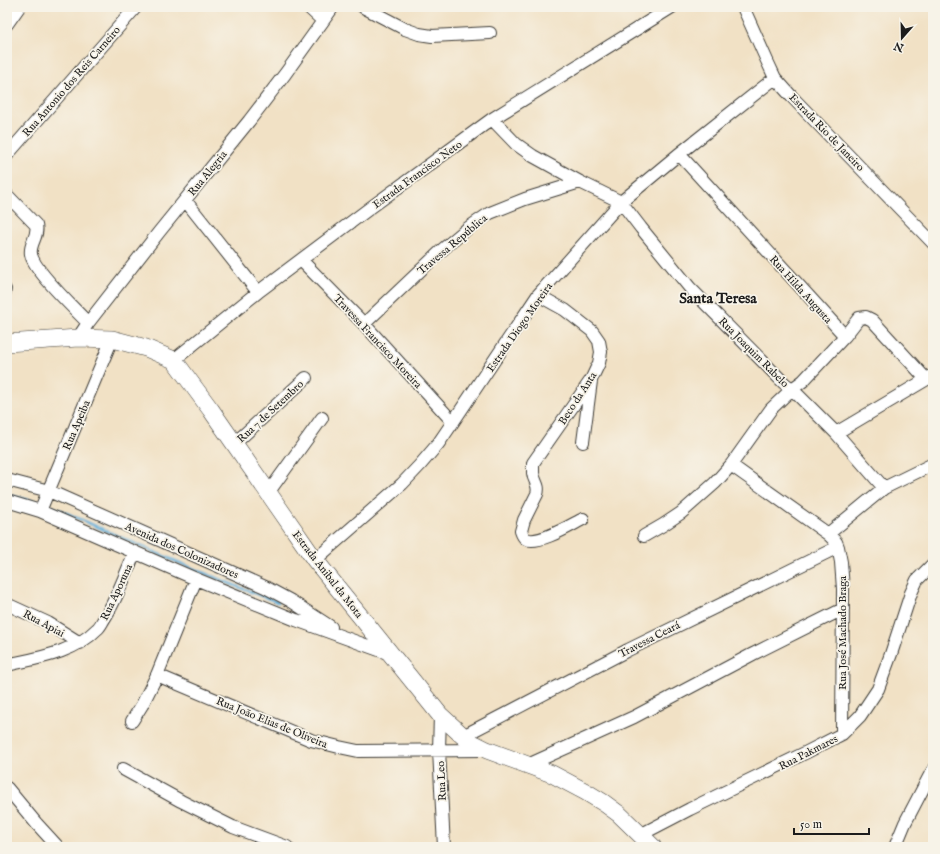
<svg xmlns="http://www.w3.org/2000/svg" width="940" height="854" viewBox="0 0 940 854" font-family="'IM FELL English',serif">
  <style>
    .lines { fill: none; stroke-linecap: round; stroke-linejoin: round }
    .stream { stroke: #60afda; stroke-width: 3 }
    .lane-casing { stroke: #3c3a35; stroke-width: 8 }
    .street-casing { stroke: #3c3a35; stroke-width: 14 }
    .secondary-casing { stroke: #3c3a35; stroke-width: 18 }
    .lane { stroke: #fff; stroke-width: 6 }
    .street { stroke: #fff; stroke-width: 12 }
    .secondary { stroke: #fff; stroke-width: 17 }
    .labels { text-anchor: middle; stroke-width: 3.5; stroke-linejoin: round; paint-order: stroke }
    .street-label { font-size: 11px; fill: #1c1c1c; stroke: #f7f3e8 }
    .district-label { font-size: 15px; font-weight: bold; fill: #1c1c1c; stroke: #f7f3e8 }
  </style>
  <rect width="100%" height="100%" fill="#f7f3e8"/>
  <filter id="ink" filterUnits="userSpaceOnUse"><feTurbulence type="fractalNoise" baseFrequency=".025" numOctaves="2"/><feDisplacementMap in="SourceGraphic" scale="8" xChannelSelector="R" yChannelSelector="G"/><feConvolveMatrix kernelMatrix="1 2 1 2 8 2 1 2 1" color-interpolation-filters="sRGB"/></filter>
  <filter id="wash" filterUnits="userSpaceOnUse"><feTurbulence type="fractalNoise" baseFrequency=".012" numOctaves="4" result="noise"/><feDisplacementMap in="SourceGraphic" scale="16" xChannelSelector="R" yChannelSelector="G"/><feGaussianBlur stdDeviation="0.9" result="paint"/><feColorMatrix in="noise" values="0 0 0 0 0 0 0 0 0 0 0 0 0 0 0 0 0 1.4 0 .05"/><feComposite in="paint" operator="in"/></filter>
  <g filter="url(#wash)">
    <rect width="100%" height="100%" fill="#f1e1c5"/>
    <g class="lines">
      <!-- stream -->
      <path class="stream" d="M 7,495 L 40,503
        M 45,505 L 62,511 C 133,543 204,575 278,602"/>
    </g>
  </g>
  <g filter="url(#ink)">
    <g class="lines">
      <!-- lane casing -->
      <g class="lane-casing">
        <path id="lane" d="M 7,287 L 8,289 L 7,295"/>
      </g>
      <!-- street casing -->
      <g class="street-casing">
        <path id="street" d="M 308,7 L 323,21
          M 363,7 L 405,29 L 419,34 L 432,36 L 490,33
          M 743,7 L 768,63 L 775,78 L 792,97 L 933,243
          M 7,24 L 19,7
          M 492,119 L 516,144 L 533,156 L 580,182 L 621,202 L 641,228 L 690,288 L 784,383 L 792,389 L 836,433 L 884,488
          M 679,154 L 845,336
          M 7,155 L 136,7
          M 7,195 L 36,225 C 39,236 29,244 31,254 C 33,270 76,310 88,323
          M 185,200 L 258,292
          M 301,260 L 364,324 L 453,422
          M 538,295 L 565,310 L 592,331 L 599,341 L 601,352 L 599,363 L 591,380 L 533,463 C 533,466 533,470 533,473 C 534,482 540,485 537,494 L 524,520 L 521,531 C 522,534 523,537 526,539 C 539,545 571,525 583,519
          M 364,324 L 443,249 L 468,228 L 490,213 L 525,199 L 580,182
          M 78,338 L 88,323 L 159,232 L 249,121 L 285,74 L 333,7
          M 174,360 L 258,292 L 370,208 L 492,119 L 672,7
          M 836,433 L 932,376
          M 583,442 L 591,381
          M 234,444 L 306,378
          M 731,465 L 828,534 L 836,542 L 838,547 L 841,562 L 843,589 L 842,734
          M 7,480 L 49,491 L 227,570 L 265,587 L 291,601 L 331,627
          M 268,493 L 322,418
          M 7,501 L 40,511 L 196,579 L 296,620 L 390,654
          M 40,511 L 112,339
          M 828,534 L 884,488 L 933,464
          M 644,536 L 663,525 L 681,513 L 715,483 L 731,465 L 771,409 L 792,389 L 803,381 L 845,336 L 859,318 L 866,317 L 872,320 L 926,379
          M 315,560 L 402,484 L 420,465 L 438,444 L 453,422 L 538,295 L 621,202 L 679,154 L 775,78
          M 7,606 L 11,606 L 48,623 L 80,643
          M 7,665 C 38,658 74,653 97,629 C 100,627 102,622 104,619 C 117,599 125,575 135,552
          M 157,675 L 311,740 L 339,747 L 358,751 L 484,750
          M 440,715 L 439,750 L 444,847
          M 132,721 L 142,705 L 157,675 L 196,579
          M 463,736 L 628,650 L 838,547
          M 528,765 L 634,717 L 753,654 L 843,609
          M 123,769 L 181,801 L 233,827 L 287,847
          M 7,788 L 36,823 L 58,847
          M 640,835 L 690,809 L 807,752 L 842,734 L 860,716 L 878,689 L 891,654 L 911,593 L 917,580 L 933,564
          M 895,847 L 905,823 L 929,777 L 933,770"/>
      </g>
      <!-- secondary casing -->
      <g class="secondary-casing">
        <path id="secondary" d="M 7,343 L 78,338 L 112,339 L 146,348 L 174,360 L 211,410 L 315,560 L 440,715 L 463,736 L 473,743 L 487,750 L 552,774 L 586,792 L 604,803 L 619,814 L 653,847"/>
      </g>
      <!-- lane -->
      <use href="#lane" class="lane"/>
      <!-- street -->
      <use href="#street" class="street"/>
      <!-- secondary -->
      <use href="#secondary" class="secondary"/>
    </g>
  </g>
  <g class="labels">
    <!-- street labels -->
    <g class="street-label">
      <text transform="translate(71 81) rotate(-49)" y="4">Rua Antonio dos Reis Carneiro</text>
      <text transform="translate(827 132) rotate(46)" y="4">Estrada Rio de Janeiro</text>
      <text transform="translate(207 173) rotate(-51)" y="4">Rua Alegria</text>
      <text transform="translate(417 174) rotate(-36)" y="4">Estrada Francisco Neto</text>
      <text transform="translate(452 244) rotate(-40)" y="4">Travessa República</text>
      <text transform="translate(801 289) rotate(48)" y="4">Rua Hilda Augusta</text>
      <text transform="translate(519 327) rotate(-55)" y="4">Estrada Diogo Moreira</text>
      <text transform="translate(378 341) rotate(47)" y="4">Travessa Francisco Moreira</text>
      <text transform="translate(754 352) rotate(45)" y="4">Rua Joaquim Rabelo</text>
      <text transform="translate(577 398) rotate(-57)" y="4">Beco da Anta</text>
      <text transform="translate(270 411) rotate(-43)" y="4">Rua 7 de Setembro</text>
      <text transform="translate(76 425) rotate(-67)" y="4">Rua Apeiba</text>
      <text transform="translate(182 550) rotate(24)" y="4">Avenida dos Colonizadores</text>
      <text transform="translate(328 574) rotate(52)" y="4">Estrada Anibal da Mota</text>
      <text transform="translate(116 592) rotate(-65)" y="4">Rua Aporuna</text>
      <text transform="translate(44 623) rotate(28)" y="4">Rua Apiai</text>
      <text transform="translate(842 633) rotate(-90)" y="4">Rua José Machado Braga</text>
      <text transform="translate(649 639) rotate(-27)" y="4">Travessa Ceará</text>
      <text transform="translate(272 722) rotate(22)" y="4">Rua Joāo Elias de Oliveira</text>
      <text transform="translate(808 752) rotate(-27)" y="4">Rua Pakmares</text>
      <text transform="translate(441 781) rotate(-93)" y="4">Rua Leo</text>
    </g>
    <!-- district labels -->
    <g class="district-label">
      <text x="718" y="303">Santa Teresa</text>
    </g>
  </g>
  <!-- margin -->
  <rect width="940" height="854" fill="none" stroke="#f7f3e8" stroke-width="24"/>
  <!-- north arrow -->
  <g transform="translate(902 38) rotate(200)" stroke="#f7f3e8" stroke-width="3" paint-order="stroke">
  <path d="M0-3L7 15L0 10L-7 15Z" fill="#1c1c1c"/>
  <text y="-6" font-size="11" font-weight="bold" text-anchor="middle" fill="#1c1c1c">N</text>
  </g>
  <!-- scale -->
  <path d="M794 828v6h75v-6" fill="none" stroke="#1c1c1c" stroke-width="2"/>
  <text x="800" y="828" font-size="12" fill="#1c1c1c" stroke="#f7f3e8" stroke-width="3" paint-order="stroke">50 m</text>
</svg>
